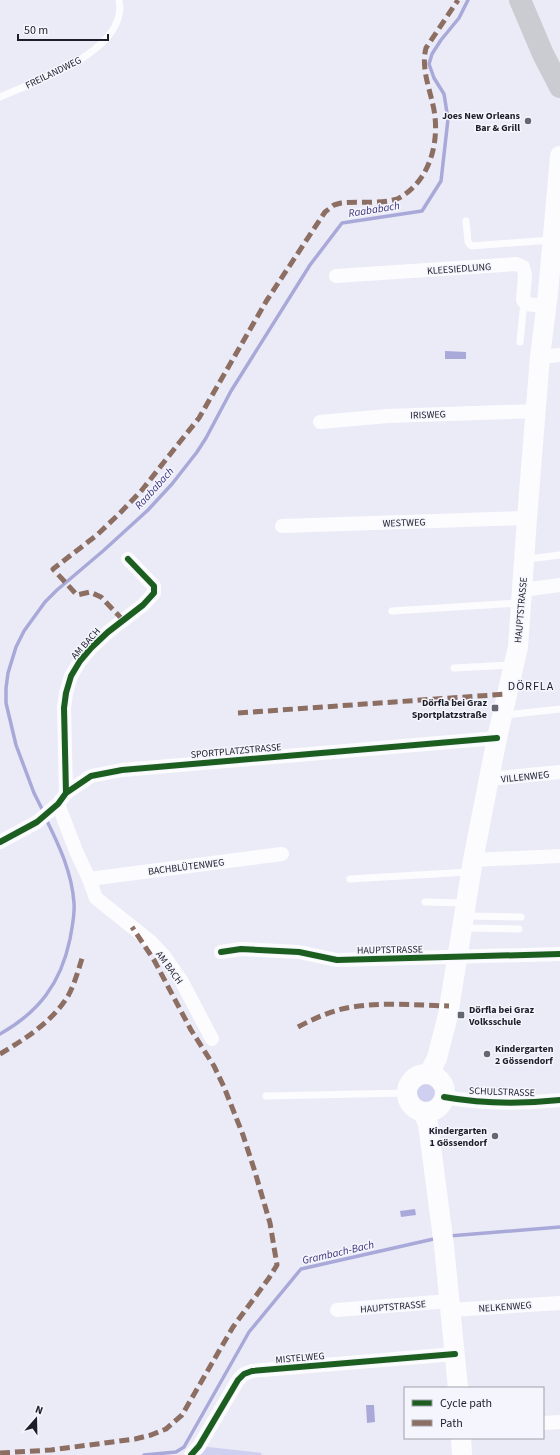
<svg xmlns="http://www.w3.org/2000/svg" width="560" height="1455" viewBox="0 0 560 1455" font-family="'Source Sans 3',sans-serif">
  <style>
    .green { fill: #cfd0ef }
    .water { fill: #a8a9d9 }
    .lines { fill: none; stroke-linecap: round; stroke-linejoin: round }
    .stream { stroke: #a8a9d9; stroke-width: 3.5 }
    .lane { stroke: #fcfcfe; stroke-width: 7 }
    .street { stroke: #fcfcfe; stroke-width: 14 }
    .secondary { stroke: #fcfcfe; stroke-width: 20 }
    .primary { stroke: #cbcbd2; stroke-width: 22 }
    .quiet { stroke: #8d6e63; stroke-width: 5; stroke-dasharray: 10 5; stroke-linecap: butt }
    .cycleway-casing { stroke: #f5f6fd; stroke-width: 8 }
    .cycleway { stroke: #1b5e20; stroke-width: 6 }
    .poi-dot { fill: #656672; stroke: #f5f6fd; stroke-width: 1.5 }
    .labels { text-anchor: middle; stroke-width: 3; stroke-linejoin: round; paint-order: stroke }
    .street-label { font-size: 10px; fill: #1d1e2a; stroke: #f5f6fd }
    .poi-label { font-size: 10px; font-weight: bold; fill: #1d1e2a; stroke: #f5f6fd; text-anchor: end }
    .water-label { font-size: 11px; font-style: italic; fill: #372f7b; stroke: #f5f6fd }
    .quarter-label { font-size: 12px; letter-spacing: 1px; fill: #1d1e2a; stroke: #f5f6fd }
  </style>
  <rect width="100%" height="100%" fill="#ebebf7"/>
  <!-- green -->
  <path class="green" d="M415 1093a11 11 0 1 1 22 0a11 11 0 1 1-22 0Z
    M 199,1446 L 262,1453 L 261,1455 L 191,1455 Z"/>
  <!-- water -->
  <path class="water" d="M 445,351 L 466,352 L 466,359 L 445,359 Z
    M 415,1209 L 416,1215 L 401,1217 L 400,1211 Z
    M 366,1405 L 374,1405 L 375,1422 L 367,1423 Z"/>
  <g class="lines">
    <!-- stream -->
    <path class="stream" d="M 44,813 L 34,793 L 16,745 L 6,703 L 6,688 L 8,673 L 16,647 L 24,631 L 45,602 L 57,590 L 103,551 L 148,510 L 172,484 L 197,452 L 206,438 L 231,391 L 310,265 L 342,223 L 422,211 L 441,181 L 448,119 L 444,94 L 434,78 L 429,64 L 432,54 L 441,40 L 459,18 L 468,0
      M 0,1034 C 39,1012 61,983 70,939 C 72,927 75,915 74,903 C 72,873 59,845 46,819
      M 449,1236 L 560,1227
      M 144,1455 L 176,1452 L 184,1447 L 249,1332 L 301,1269 L 438,1238"/>
    <!-- lane -->
    <path class="lane" d="M 0,97 C 36,81 129,51 119,0
      M 466,221 L 468,242 L 471,246 L 552,240
      M 520,342 L 523,311 L 526,304
      M 524,558 L 536,558 L 560,555
      M 392,611 L 519,603
      M 454,668 L 511,665
      M 505,715 L 560,709
      M 350,879 L 469,872
      M 425,902 L 464,903
      M 465,916 L 521,917
      M 463,928 L 519,929
      M 266,1096 L 406,1093"/>
    <!-- street -->
    <path class="street" d="M 336,276 L 516,264 L 523,267 L 525,275 L 523,300 L 526,304 L 546,306
      M 540,357 L 560,355
      M 320,422 L 387,416 L 536,411
      M 282,526 L 527,518
      M 523,590 L 560,585
      M 489,779 L 560,772
      M 66,793 L 64,708 L 66,693 L 71,676 L 80,661 L 91,648 L 108,632 L 143,605 L 154,593 L 154,586 L 128,559
      M 58,804 L 76,851 L 89,879 L 96,898 L 151,942 L 164,956 L 181,980 L 212,1039
      M 0,842 L 37,822 L 58,804 L 66,793 L 91,776 L 122,770 L 497,738
      M 473,860 L 560,856
      M 89,879 L 282,854
      M 221,952 L 241,949 L 299,952 L 337,960 L 560,954
      M 444,1097 C 483,1104 521,1104 560,1100
      M 337,1310 L 449,1301
      M 450,1310 L 560,1303
      M 543,1423 L 560,1422
      M 191,1455 L 199,1446 L 238,1380 L 244,1374 L 252,1371 L 455,1354"/>
    <!-- secondary -->
    <path class="secondary" d="M407 1093a19 19 0 1 1 38 0a19 19 0 1 1-38 0Z
      M 429,1074 L 437,1058 L 448,1015 L 473,860 L 497,738 L 518,647 L 527,518 L 540,357 L 548,293 L 560,156
      M 423,1112 L 428,1124 L 444,1246 L 458,1388
      M 461,1438 L 462,1455"/>
    <!-- primary -->
    <path class="primary" d="M 520,0 L 543,54 L 560,87"/>
    <!-- quiet -->
    <path class="quiet" d="M 123,620 L 101,597 L 90,592 L 77,595 L 53,569 L 97,535 L 120,513 L 142,490 L 179,443 L 199,418 L 267,300 L 325,212 L 334,205 L 341,203 C 357,201 377,204 393,200 C 399,199 404,195 408,192 C 433,172 440,135 433,105 C 429,87 421,67 426,48 L 458,0
      M 238,713 L 507,694
      M 298,1027 C 311,1020 324,1014 338,1010 C 370,1001 416,1005 449,1006
      M 0,1054 C 25,1039 52,1022 68,996 C 75,983 79,968 83,955
      M 0,1453 L 51,1450 L 135,1439 L 151,1435 L 166,1429 L 182,1415 L 233,1327 L 269,1278 L 277,1265 L 270,1223 L 255,1172 L 243,1135 L 224,1087 L 214,1066 L 191,1030 L 154,960 L 132,927"/>
    <!-- cycleway casing -->
    <g class="cycleway-casing">
      <path id="cycleway" d="M 66,793 L 64,708 L 66,693 L 71,676 L 80,661 L 91,648 L 108,632 L 143,605 L 154,593 L 154,586 L 128,559
        M 0,842 L 37,822 L 58,804 L 66,793 L 91,776 L 122,770 L 497,738
        M 221,952 L 241,949 L 299,952 L 337,960 L 560,954
        M 444,1097 C 483,1104 521,1104 560,1100
        M 191,1455 L 199,1446 L 238,1380 L 244,1374 L 252,1371 L 455,1354"/>
    </g>
    <!-- cycleway -->
    <use href="#cycleway" class="cycleway"/>
  </g>
  <!-- markers -->
  <g class="poi-dot">
    <circle cx="528" cy="121" r="4"/>
    <rect x="491" y="704" width="8" height="8" rx="2"/>
    <rect x="457" y="1011" width="8" height="8" rx="2"/>
    <circle cx="487" cy="1054" r="4"/>
    <circle cx="495" cy="1136" r="4"/>
  </g>
  <g class="labels">
    <!-- street labels -->
    <g class="street-label">
      <text transform="translate(53 72) rotate(-26)" y="4">FREILANDWEG</text>
      <text transform="translate(459 268) rotate(-4)" y="4">KLEESIEDLUNG</text>
      <text transform="translate(428 414) rotate(-2)" y="4">IRISWEG</text>
      <text transform="translate(404 522) rotate(-2)" y="4">WESTWEG</text>
      <text transform="translate(520 610) rotate(-85)" y="4">HAUPTSTRASSE</text>
      <text transform="translate(85 643) rotate(-48)" y="4">AM BACH</text>
      <text transform="translate(236 750) rotate(-5)" y="4">SPORTPLATZSTRASSE</text>
      <text transform="translate(525 776) rotate(-6)" y="4">VILLENWEG</text>
      <text transform="translate(186 866) rotate(-7)" y="4">BACHBLÜTENWEG</text>
      <text transform="translate(390 949) rotate(-1)" y="4">HAUPTSTRASSE</text>
      <text transform="translate(170 967) rotate(54)" y="4">AM BACH</text>
      <text transform="translate(502 1091) rotate(2)" y="4">SCHULSTRASSE</text>
      <text transform="translate(393 1306) rotate(-5)" y="4">HAUPTSTRASSE</text>
      <text transform="translate(505 1306) rotate(-4)" y="4">NELKENWEG</text>
      <text transform="translate(300 1357) rotate(-5)" y="4">MISTELWEG</text>
    </g>
    <!-- poi labels -->
    <g class="poi-label">
      <text x="520" y="119">Joes New Orleans<tspan x="520" dy="12">Bar &amp; Grill</tspan></text>
      <text x="487" y="706">Dörfla bei Graz<tspan x="487" dy="12">Sportplatzstraße</tspan></text>
      <text x="469" y="1013" text-anchor="start">Dörfla bei Graz<tspan x="469" dy="12">Volksschule</tspan></text>
      <text x="495" y="1052" text-anchor="start">Kindergarten<tspan x="495" dy="12">2 Gössendorf</tspan></text>
      <text x="487" y="1134">Kindergarten<tspan x="487" dy="12">1 Gössendorf</tspan></text>
    </g>
    <!-- water labels -->
    <g class="water-label">
      <text transform="translate(374 209) rotate(-9)" y="4">Raababach</text>
      <text transform="translate(154 488) rotate(-48)" y="4">Raababach</text>
      <text transform="translate(338 1252) rotate(-13)" y="4">Grambach-Bach</text>
    </g>
    <!-- quarter labels -->
    <g class="quarter-label">
      <text x="531" y="690">DÖRFLA</text>
    </g>
  </g>
  <!-- legend -->
  <rect x="404" y="1387" width="140" height="52" fill="#f5f6fd" stroke="#9fa0a9"/>
  <rect x="412" y="1400" width="20" height="6" fill="#1b5e20" stroke="#9fa0a9"/>
  <text x="440" y="1407" font-size="12" fill="#1d1e2a">Cycle path</text>
  <rect x="412" y="1420" width="20" height="6" fill="#8d6e63" stroke="#9fa0a9"/>
  <text x="440" y="1427" font-size="12" fill="#1d1e2a">Path</text>
  <!-- north arrow -->
  <g transform="translate(36 1419) rotate(20)" stroke="#f5f6fd" stroke-width="3" paint-order="stroke">
  <path d="M0-3L7 15L0 10L-7 15Z" fill="#1d1e2a"/>
  <text y="-6" font-size="11" font-weight="bold" text-anchor="middle" fill="#1d1e2a">N</text>
  </g>
  <!-- scale -->
  <path d="M18 34v6h90v-6" fill="none" stroke="#1d1e2a" stroke-width="2"/>
  <text x="24" y="34" font-size="12" fill="#1d1e2a" stroke="#f5f6fd" stroke-width="3" paint-order="stroke">50 m</text>
</svg>
